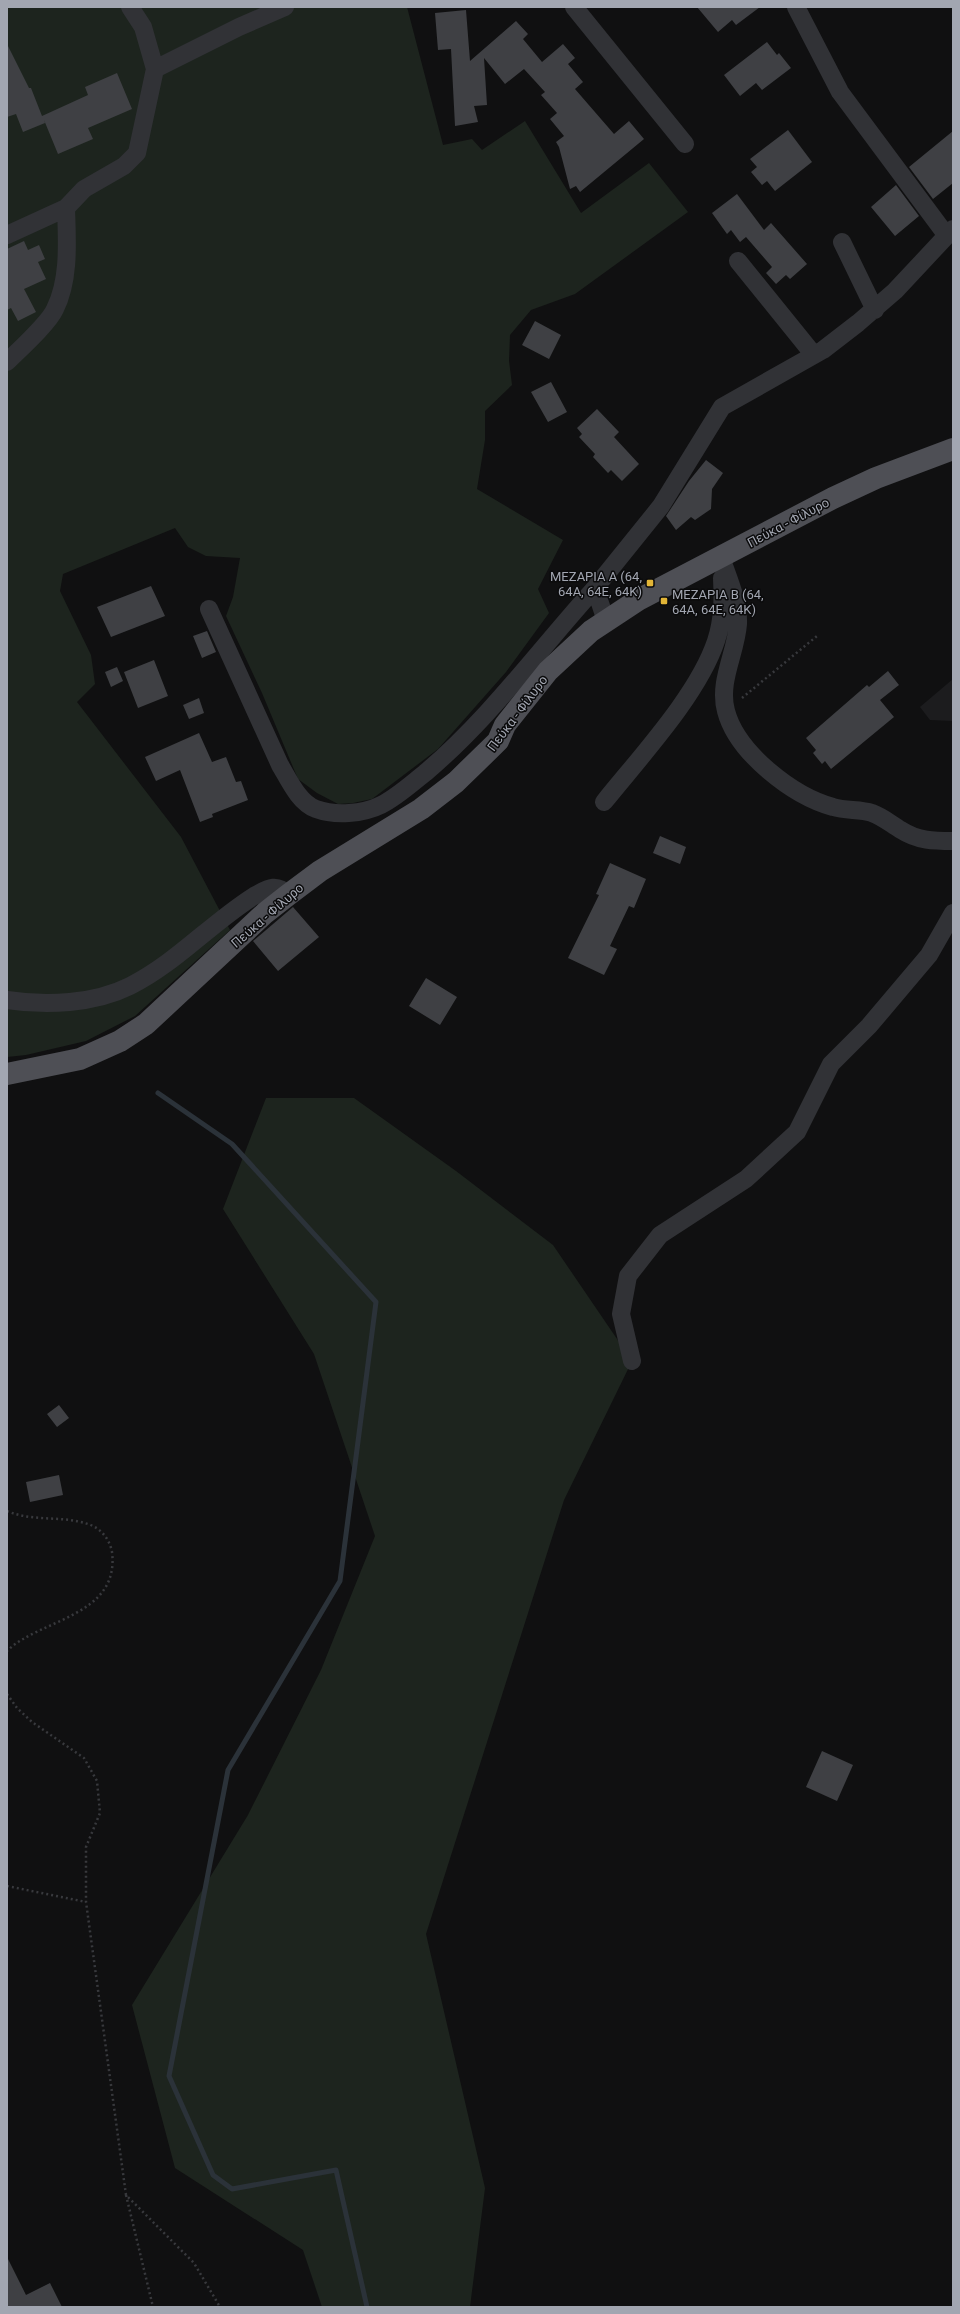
<svg xmlns="http://www.w3.org/2000/svg" width="960" height="2314" viewBox="0 0 960 2314" font-family="Roboto,sans-serif">
  <style>
    .built { fill: #1c1c1e }
    .green { fill: #1d241e }
    .lines { fill: none; stroke-linecap: round; stroke-linejoin: round }
    .stream { stroke: #2b3239; stroke-width: 5 }
    .building { fill: #3f4044 }
    .path { stroke: #38393d; stroke-width: 2.5; stroke-dasharray: 2 3; stroke-linecap: butt }
    .minor { stroke: #313236; stroke-width: 18 }
    .major { stroke: #4e4f55; stroke-width: 22 }
    .poi-dot { fill: #e2b537; stroke: #0b0b0c; stroke-width: 1.5 }
    .labels { text-anchor: middle; stroke-width: 3; stroke-linejoin: round; paint-order: stroke }
    .street-label { font-size: 13px; fill: #a2a6b1; stroke: #0b0b0c }
    .poi-label { font-size: 13px; fill: #a2a6b1; stroke: #0b0b0c; text-anchor: end }
  </style>
  <rect width="100%" height="100%" fill="#101011"/>
  <!-- built -->
  <path class="built" d="M 953,679 L 953,721 L 930,720 L 920,707 Z"/>
  <!-- green -->
  <path class="green" d="M 7,7 L 407,7 L 443,145 L 472,139 L 482,150 L 525,121 L 581,213 L 649,163 L 688,212 L 575,294 L 531,310 L 510,335 L 509,361 L 512,385 L 485,411 L 485,440 L 477,489 L 563,540 L 538,589 L 549,613 L 506,672 L 438,749 L 372,799 L 353,803 L 338,804 L 317,793 L 298,779 L 262,693 L 226,616 L 233,597 L 240,558 L 206,556 L 188,547 L 175,528 L 63,574 L 60,591 L 91,655 L 95,684 L 77,702 L 181,837 L 230,930 L 135,1016 L 86,1041 L 26,1055 L 7,1057 Z
    M 266,1098 L 354,1098 L 456,1171 L 553,1245 L 632,1361 L 564,1500 L 426,1934 L 485,2188 L 470,2307 L 322,2307 L 303,2250 L 175,2168 L 132,2005 L 248,1815 L 321,1670 L 375,1536 L 314,1354 L 223,1209 Z"/>
  <g class="lines">
    <!-- stream -->
    <path class="stream" d="M 158,1093 L 232,1144 L 376,1302 L 340,1581 L 228,1770 L 169,2076 L 213,2175 L 232,2189 L 336,2170 L 367,2307"/>
  </g>
  <!-- building -->
  <path class="building" d="M 697,7 L 760,7 L 736,25 L 732,20 L 718,32 Z
    M 466,10 L 470,61 L 516,21 L 528,34 L 523,39 L 542,62 L 563,44 L 575,58 L 568,64 L 583,82 L 575,89 L 614,134 L 629,121 L 644,139 L 580,192 L 576,186 L 570,189 L 559,147 L 556,142 L 564,136 L 550,119 L 557,113 L 541,95 L 545,92 L 524,69 L 505,84 L 484,58 L 487,105 L 474,106 L 478,122 L 455,126 L 451,49 L 438,50 L 435,13 Z
    M 767,42 L 777,55 L 779,53 L 791,68 L 762,90 L 756,83 L 740,96 L 724,75 Z
    M 7,44 L 29,88 L 31,88 L 42,116 L 88,95 L 85,87 L 117,73 L 132,109 L 88,128 L 93,139 L 58,154 L 44,120 L 45,123 L 23,132 L 16,114 L 7,117 Z
    M 788,130 L 812,162 L 775,191 L 767,181 L 762,185 L 751,172 L 757,167 L 750,159 Z
    M 953,131 L 953,183 L 933,199 L 909,167 Z
    M 896,185 L 919,216 L 895,236 L 871,207 Z
    M 737,194 L 764,230 L 771,223 L 807,264 L 790,279 L 786,275 L 776,284 L 766,273 L 772,267 L 746,237 L 740,242 L 731,230 L 727,234 L 712,213 Z
    M 24,241 L 28,250 L 39,245 L 45,259 L 38,262 L 46,279 L 24,289 L 36,312 L 18,321 L 11,308 L 7,310 L 7,249 Z
    M 535,321 L 561,335 L 549,359 L 522,345 Z
    M 551,382 L 567,412 L 548,422 L 531,392 Z
    M 597,409 L 619,432 L 614,437 L 639,464 L 622,481 L 611,470 L 608,473 L 593,457 L 595,454 L 579,437 L 582,434 L 577,428 Z
    M 706,460 L 723,473 L 712,489 L 711,509 L 695,520 L 691,517 L 676,530 L 666,516 L 689,481 Z
    M 151,586 L 165,616 L 111,637 L 97,607 Z
    M 207,631 L 216,652 L 202,658 L 193,636 Z
    M 154,660 L 168,696 L 138,708 L 124,672 Z
    M 117,667 L 123,681 L 111,687 L 105,672 Z
    M 888,671 L 899,685 L 880,700 L 894,717 L 831,769 L 825,761 L 822,764 L 813,753 L 816,750 L 806,738 L 867,685 L 869,687 Z
    M 199,698 L 204,713 L 189,719 L 183,705 Z
    M 199,733 L 212,762 L 226,757 L 236,782 L 241,781 L 248,800 L 212,814 L 213,817 L 200,822 L 180,770 L 156,781 L 145,757 Z
    M 660,836 L 686,847 L 680,864 L 653,853 Z
    M 610,863 L 646,879 L 634,908 L 629,906 L 610,946 L 617,949 L 604,975 L 568,958 L 599,895 L 596,894 Z
    M 293,907 L 319,937 L 278,971 L 253,941 Z
    M 426,978 L 457,997 L 440,1025 L 409,1006 Z
    M 59,1405 L 69,1418 L 57,1427 L 47,1414 Z
    M 59,1475 L 63,1495 L 30,1502 L 26,1482 Z
    M 822,1751 L 853,1765 L 837,1801 L 806,1787 Z
    M 7,2257 L 26,2295 L 50,2283 L 62,2307 L 7,2307 Z"/>
  <g class="lines">
    <!-- path -->
    <path class="path" d="M 742,698 L 817,636
      M 7,1511 C 35,1523 65,1514 93,1526 C 103,1531 110,1541 112,1552 C 120,1617 39,1619 7,1651
      M 7,1694 L 17,1708 L 32,1722 L 84,1758 L 97,1781 L 100,1813 L 86,1847 L 86,1902 L 126,2195 L 194,2263 L 220,2307
      M 7,1886 L 86,1902
      M 126,2195 L 153,2307"/>
    <!-- minor -->
    <path class="minor" d="M 574,7 L 685,144
      M 796,7 L 840,92 L 947,236
      M 155,69 L 239,27 L 285,7
      M 7,235 L 66,208
      M 842,242 L 875,310
      M 738,261 L 814,355
      M 7,362 C 19,350 49,323 55,309 C 70,279 67,240 66,208 L 84,189 L 124,166 L 137,153 L 155,69 L 143,27 L 130,7
      M 721,557 C 728,578 739,601 738,624 C 736,653 718,682 726,711 C 737,753 793,796 833,807 C 846,811 860,809 872,813 C 883,817 891,824 901,830 C 918,841 934,841 953,841
      M 209,609 L 280,765 C 289,780 299,803 316,809 C 335,816 363,814 381,805 C 397,797 411,784 425,773 C 489,719 539,650 595,588
      M 606,621 L 595,588 L 661,506 L 722,407 L 823,350 L 858,323 L 895,291 L 953,229
      M 604,802 C 640,757 698,695 716,641 C 723,620 723,600 722,578
      M 7,1000 C 46,1006 94,1004 130,986 C 176,963 211,923 254,896 C 267,889 276,882 288,895
      M 632,1361 L 621,1314 L 628,1276 L 660,1235 L 746,1179 L 797,1132 L 831,1064 L 869,1026 L 929,955 L 953,913"/>
    <!-- major -->
    <path class="major" d="M 7,1074 L 80,1059 L 120,1041 L 146,1024 L 265,913 L 288,895 L 320,871 L 421,809 L 456,782 L 498,741 L 505,725 L 548,671 L 591,631 L 638,600 L 833,498 L 876,478 L 953,449"/>
  </g>
  <!-- markers -->
  <g class="poi-dot">
    <rect x="646" y="579" width="8" height="8" rx="2"/>
    <rect x="660" y="597" width="8" height="8" rx="2"/>
  </g>
  <g class="labels">
    <!-- street labels -->
    <g class="street-label">
      <text transform="translate(788 522) rotate(-28)" y="5">Πεύκα - Φίλυρο</text>
      <text transform="translate(517 713) rotate(-53)" y="5">Πεύκα - Φίλυρο</text>
      <text transform="translate(267 915) rotate(-41)" y="5">Πεύκα - Φίλυρο</text>
    </g>
    <!-- poi labels -->
    <g class="poi-label">
      <text x="642" y="581">ΜΕΖΑΡΙΑ A (64,<tspan x="642" dy="15">64Α, 64Ε, 64Κ)</tspan></text>
      <text x="672" y="599" text-anchor="start">ΜΕΖΑΡΙΑ B (64,<tspan x="672" dy="15">64Α, 64Ε, 64Κ)</tspan></text>
    </g>
  </g>
  <!-- border -->
  <rect width="960" height="2314" fill="none" stroke="#a2a6b1" stroke-width="16"/>
</svg>
